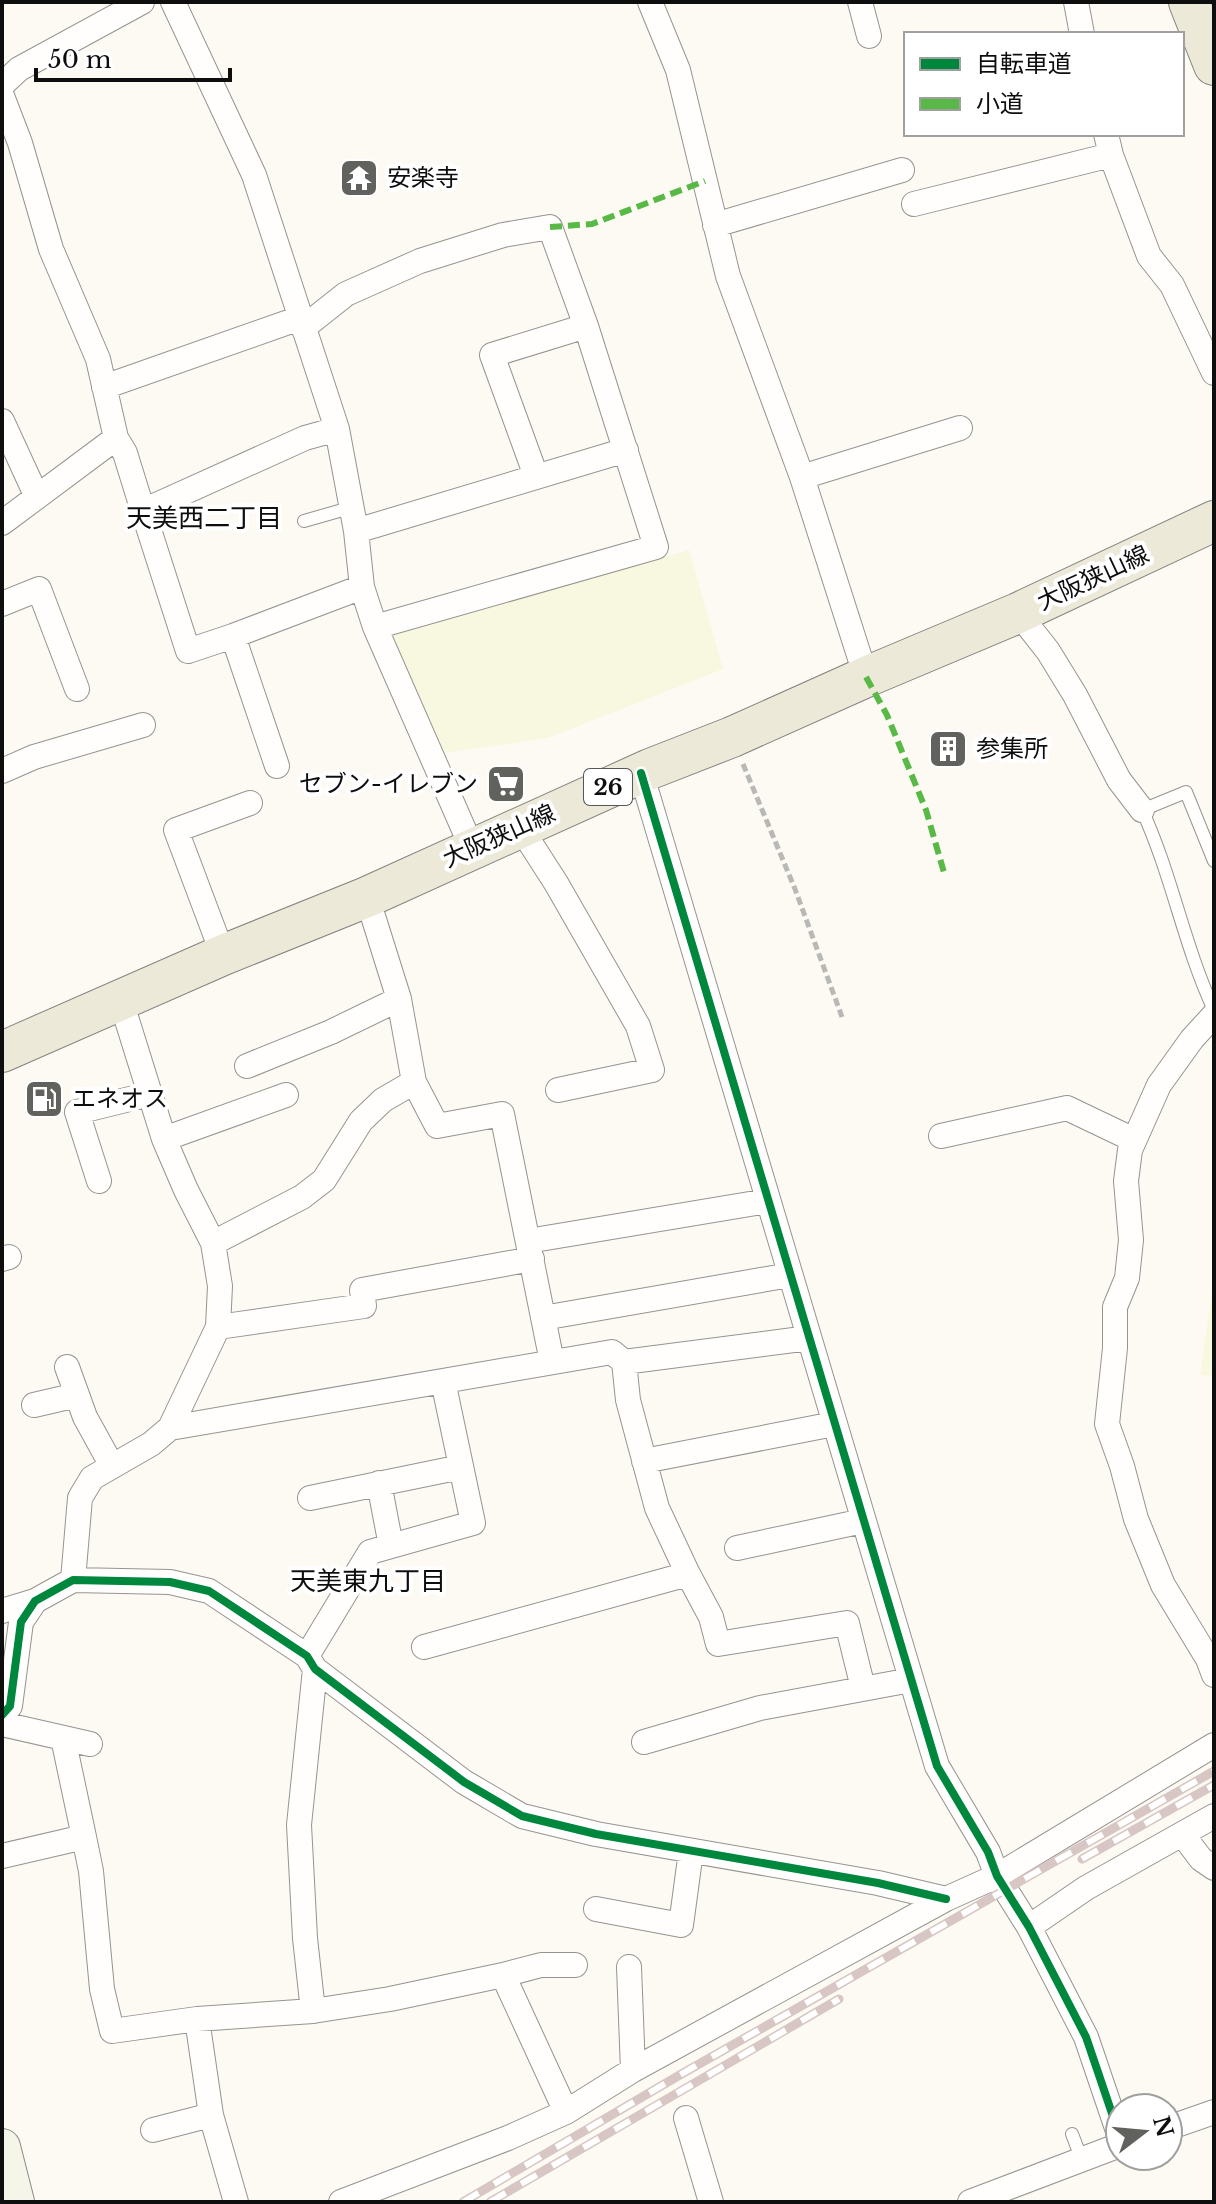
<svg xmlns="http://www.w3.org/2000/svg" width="1216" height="2204" viewBox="0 0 1216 2204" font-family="'Libre Baskerville','Noto Sans JP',serif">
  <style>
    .farmland { fill: #f8f7df }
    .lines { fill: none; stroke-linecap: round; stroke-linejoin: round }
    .lane-casing { stroke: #959491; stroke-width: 14 }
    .street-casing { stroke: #959491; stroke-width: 26 }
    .secondary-casing { stroke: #8c8b87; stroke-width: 38 }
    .primary-casing { stroke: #82827e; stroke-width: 42 }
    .path { stroke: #b8b8b6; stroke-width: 5; stroke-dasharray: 8 4; stroke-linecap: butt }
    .lane { stroke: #fffefd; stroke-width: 12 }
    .street { stroke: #fffefd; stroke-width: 24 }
    .secondary { stroke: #f5f5ea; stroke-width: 36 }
    .primary { stroke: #ece9d9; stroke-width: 40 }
    .rail-casing { stroke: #d7c6c4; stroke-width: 9 }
    .rail { stroke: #fff; stroke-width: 6; stroke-dasharray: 18; stroke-linecap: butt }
    .quiet { stroke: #58b947; stroke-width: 6; stroke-dasharray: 12 6; stroke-linecap: butt }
    .cycleway-casing { stroke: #fff; stroke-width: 13 }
    .cycleway { stroke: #00873e; stroke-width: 8 }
    .labels { text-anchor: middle; stroke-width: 8; stroke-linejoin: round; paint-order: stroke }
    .shield { fill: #fff; stroke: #565656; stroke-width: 2 }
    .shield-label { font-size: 22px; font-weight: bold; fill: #0e0e0e }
    .poi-label { font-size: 24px; fill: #0e0e0e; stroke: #fff; text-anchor: start }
    .street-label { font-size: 24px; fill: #0e0e0e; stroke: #fff }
    .neighbourhood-label { font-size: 26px; fill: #0e0e0e; stroke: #fff }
  </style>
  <rect width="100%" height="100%" fill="#fcfaf2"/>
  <!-- farmland -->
  <path class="farmland" d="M 689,550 L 723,669 L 548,738 L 444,753 L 391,636 Z
    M 1212,1292 L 1214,1292 L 1214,1376 L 1200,1375 Z"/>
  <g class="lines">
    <!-- lane casing -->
    <g class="lane-casing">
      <path id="lane" d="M 304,521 L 353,507
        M 1214,861 L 1186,792 L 1142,810 C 1172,875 1184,946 1214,1010
        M 1072,2134 L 1082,2160"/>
    </g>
    <!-- street casing -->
    <g class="street-casing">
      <path id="street" d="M 173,2 L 254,175 L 337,429 L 356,531 L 362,587 L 375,627 L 472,848
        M 650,2 L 678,70 L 728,276 L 802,477 L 866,677
        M 860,2 L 869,36
        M 1076,2 L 1082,34
        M 2,85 L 19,69 L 142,2
        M 2,96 L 20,143 L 51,249 L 98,359 L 116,438 L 125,453 L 143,511 L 305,438 L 337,429
        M 1106,134 L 1111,155 L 1149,256 L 1172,285 L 1214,373
        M 914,204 L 1111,155
        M 715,225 L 902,170
        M 303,328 L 346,294 L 420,261 L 503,235 L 550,227 L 586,326 L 492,355 L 536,476
        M 104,387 L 300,318
        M 2,421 L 37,497
        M 802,477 L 960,428
        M 143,511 L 188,651 L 233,636 L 362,587
        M 2,523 L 116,438
        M 356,531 L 626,450
        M 2,604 L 39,589 L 77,689
        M 1018,613 L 1048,651 L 1075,695 L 1119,780 L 1142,810
        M 375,627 L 656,547 L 586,326
        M 233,636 L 277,766
        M 2,771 L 34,757 L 143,725
        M 641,773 L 937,1766 L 988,1852 L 997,1876 L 1029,1927 L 1086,2037 L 1120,2137
        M 520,827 L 556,883 L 638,1026 L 652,1070 L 558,1090
        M 367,897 L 399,999 L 414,1082 L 437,1126 L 502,1114 L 552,1362
        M 223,955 L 176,830 L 250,803
        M 1214,1015 L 1192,1039 L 1159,1085 L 1130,1150 L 1126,1181 L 1131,1240 L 1127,1278 L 1115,1307 L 1115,1348 L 1107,1424 L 1122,1466 L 1136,1519 L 1163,1585 L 1208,1659 L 1214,1675
        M 247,1066 L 331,1032 L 399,999
        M 941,1136 L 1067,1108 L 1134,1140
        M 164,1139 L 286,1095
        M 99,1181 L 77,1112 L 150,1094
        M 528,1241 L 768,1201
        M 213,1243 L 302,1197 L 324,1180 L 361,1121 L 383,1100 L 414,1082
        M 2,1259 L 9,1257
        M 543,1318 L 790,1275
        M 218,1327 L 364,1306 L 362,1290 L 532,1259
        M 624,1362 L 628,1400 L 657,1508 L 688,1574 L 711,1617 L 718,1644 L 847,1623 L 863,1688
        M 67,1367 L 85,1417 L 112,1466
        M 34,1405 L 77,1395
        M 170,1428 L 612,1352 L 624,1362 L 809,1338
        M 644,1461 L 834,1424
        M 379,1483 L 391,1546
        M 310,1498 L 461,1467
        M 737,1548 L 863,1521
        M 73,1580 L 80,1498 L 92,1478 L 151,1444 L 170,1428 L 218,1327 L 220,1286 L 213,1243 L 186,1190 L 164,1139 L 121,1001
        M 2,1611 L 35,1601
        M 424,1647 L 688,1574
        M 307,1656 L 370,1552 L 473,1523 L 443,1381
        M 2,1715 L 10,1706 L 21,1622 L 35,1601 L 73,1580 L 170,1582 L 209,1591 L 307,1656 L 315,1669 L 464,1782 L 522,1816 L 596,1834 L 878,1883 L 946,1899
        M 2,1724 L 90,1744
        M 63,1738 L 84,1837
        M 644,1742 L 760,1708 L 911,1680
        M 1182,1834 L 1214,1816
        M 2,1856 L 84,1837 L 91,1871 L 102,1989 L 112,2031 L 197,2019 L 313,2011 L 390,1999 L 503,1975 L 541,1965 L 575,1965
        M 596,1909 L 681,1925 L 691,1851
        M 1029,1927 L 1086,1888 L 1182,1834 L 1201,1859 L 1214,1868
        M 629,1967 L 633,2070
        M 503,1975 L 566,2112
        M 313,2011 L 305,1938 L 299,1825 L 315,1669
        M 197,2019 L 211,2115 L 236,2202
        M 686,2118 L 711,2202
        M 1168,2128 L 1214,2112
        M 153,2130 L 211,2115
        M 341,2202 L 508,2138 L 566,2112 L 633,2070 L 946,1899 L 997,1876 L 1214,1745
        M 970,2202 L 1120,2145"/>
    </g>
    <!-- secondary casing -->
    <g class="secondary-casing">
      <path id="secondary" d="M 2,2147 L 16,2202"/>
    </g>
    <!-- primary casing -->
    <g class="primary-casing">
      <path id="primary" d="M 1189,2 L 1214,65
        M 2,1052 L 223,955 L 367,897 L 650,769 L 732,737 L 866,677 L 1018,613 L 1214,521"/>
    </g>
    <!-- path -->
    <path class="path" d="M 743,764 L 795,889 L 842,1017"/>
    <!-- lane -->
    <use href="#lane" class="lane"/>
    <!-- street -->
    <use href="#street" class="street"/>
    <!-- secondary -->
    <use href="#secondary" class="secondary"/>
    <!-- primary -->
    <use href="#primary" class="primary"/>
    <!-- rail casing -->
    <g class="rail-casing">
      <path id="rail" d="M 1082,1859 L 1214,1785
        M 463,2202 L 678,2076 L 1214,1771
        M 490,2202 L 839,1999"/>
    </g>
    <!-- rail -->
    <use href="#rail" class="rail"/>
    <!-- quiet -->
    <path class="quiet" d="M 550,227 L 592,224 L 705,181
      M 866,677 L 887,715 L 926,810 L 945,876"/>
    <!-- cycleway casing -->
    <g class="cycleway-casing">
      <path id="cycleway" d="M 641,773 L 937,1766 L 988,1852 L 997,1876 L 1029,1927 L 1086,2037 L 1120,2137
        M 2,1715 L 10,1706 L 21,1622 L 35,1601 L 73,1580 L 170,1582 L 209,1591 L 307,1656 L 315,1669 L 464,1782 L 522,1816 L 596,1834 L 878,1883 L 946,1899"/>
    </g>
    <!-- cycleway -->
    <use href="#cycleway" class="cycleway"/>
  </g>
  <!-- icons -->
  <defs>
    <g id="temple-square" transform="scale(2)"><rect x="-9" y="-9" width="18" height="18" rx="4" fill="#61615e" stroke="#fff"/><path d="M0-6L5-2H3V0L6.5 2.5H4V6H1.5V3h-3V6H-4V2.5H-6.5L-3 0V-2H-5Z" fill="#fff"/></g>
    <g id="building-square" transform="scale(2)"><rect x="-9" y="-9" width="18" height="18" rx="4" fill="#61615e" stroke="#fff"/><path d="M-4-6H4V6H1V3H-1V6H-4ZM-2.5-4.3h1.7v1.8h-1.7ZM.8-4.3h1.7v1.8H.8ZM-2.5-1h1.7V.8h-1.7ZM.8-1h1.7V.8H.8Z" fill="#fff"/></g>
    <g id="supermarket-square" transform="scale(2)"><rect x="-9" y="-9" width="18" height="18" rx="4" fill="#61615e" stroke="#fff"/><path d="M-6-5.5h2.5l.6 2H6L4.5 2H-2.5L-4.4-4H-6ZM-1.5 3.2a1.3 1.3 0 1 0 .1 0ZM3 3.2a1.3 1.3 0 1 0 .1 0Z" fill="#fff"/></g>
    <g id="fuel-square" transform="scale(2)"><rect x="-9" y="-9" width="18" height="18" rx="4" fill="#61615e" stroke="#fff"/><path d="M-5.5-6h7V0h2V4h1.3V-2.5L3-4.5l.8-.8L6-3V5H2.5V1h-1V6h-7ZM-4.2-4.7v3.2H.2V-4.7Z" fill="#fff"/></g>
  </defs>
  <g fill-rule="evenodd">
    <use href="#temple-square" x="359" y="178"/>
    <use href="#building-square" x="948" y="749"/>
    <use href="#supermarket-square" x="506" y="784"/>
    <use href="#fuel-square" x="44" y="1099"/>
  </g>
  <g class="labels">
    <!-- shield labels -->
    <rect class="shield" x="584" y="769" width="48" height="36" rx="6"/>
    <g class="shield-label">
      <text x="608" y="795">26</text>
    </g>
    <!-- poi labels -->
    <g class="poi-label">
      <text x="387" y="186">安楽寺</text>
      <text x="976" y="757">参集所</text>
      <text x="478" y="792" text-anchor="end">セブン-イレブン</text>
      <text x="72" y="1107">エネオス</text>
    </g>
    <!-- street labels -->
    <g class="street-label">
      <text transform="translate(1093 578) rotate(-25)" y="8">大阪狭山線</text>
      <text transform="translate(499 836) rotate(-24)" y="8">大阪狭山線</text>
    </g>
    <!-- neighbourhood labels -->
    <g class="neighbourhood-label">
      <text x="204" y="527">天美西二丁目</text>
      <text x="368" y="1590">天美東九丁目</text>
    </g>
  </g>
  <!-- border -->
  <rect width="1216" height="2204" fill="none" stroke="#0e0e0e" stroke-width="8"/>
  <!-- legend -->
  <rect x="904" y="32" width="280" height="104" fill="#ffffff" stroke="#9f9f9f" stroke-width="2"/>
  <rect x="920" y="58" width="40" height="12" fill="#00873e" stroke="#9f9f9f" stroke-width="2"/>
  <text x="976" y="72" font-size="24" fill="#0e0e0e">自転車道</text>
  <rect x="920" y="98" width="40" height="12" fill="#58b947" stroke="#9f9f9f" stroke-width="2"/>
  <text x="976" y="112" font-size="24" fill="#0e0e0e">小道</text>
  <!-- north arrow -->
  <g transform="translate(1144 2132) rotate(74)"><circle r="38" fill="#ffffff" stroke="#9f9f9f" stroke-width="2"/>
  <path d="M0-6L14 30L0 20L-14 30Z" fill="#61615e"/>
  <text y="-12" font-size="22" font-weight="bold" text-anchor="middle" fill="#0e0e0e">N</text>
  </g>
  <!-- scale -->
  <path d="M36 68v12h194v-12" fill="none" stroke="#0e0e0e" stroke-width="4"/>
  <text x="48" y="68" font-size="24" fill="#0e0e0e" stroke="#ffffff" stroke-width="6" paint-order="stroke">50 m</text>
</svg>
